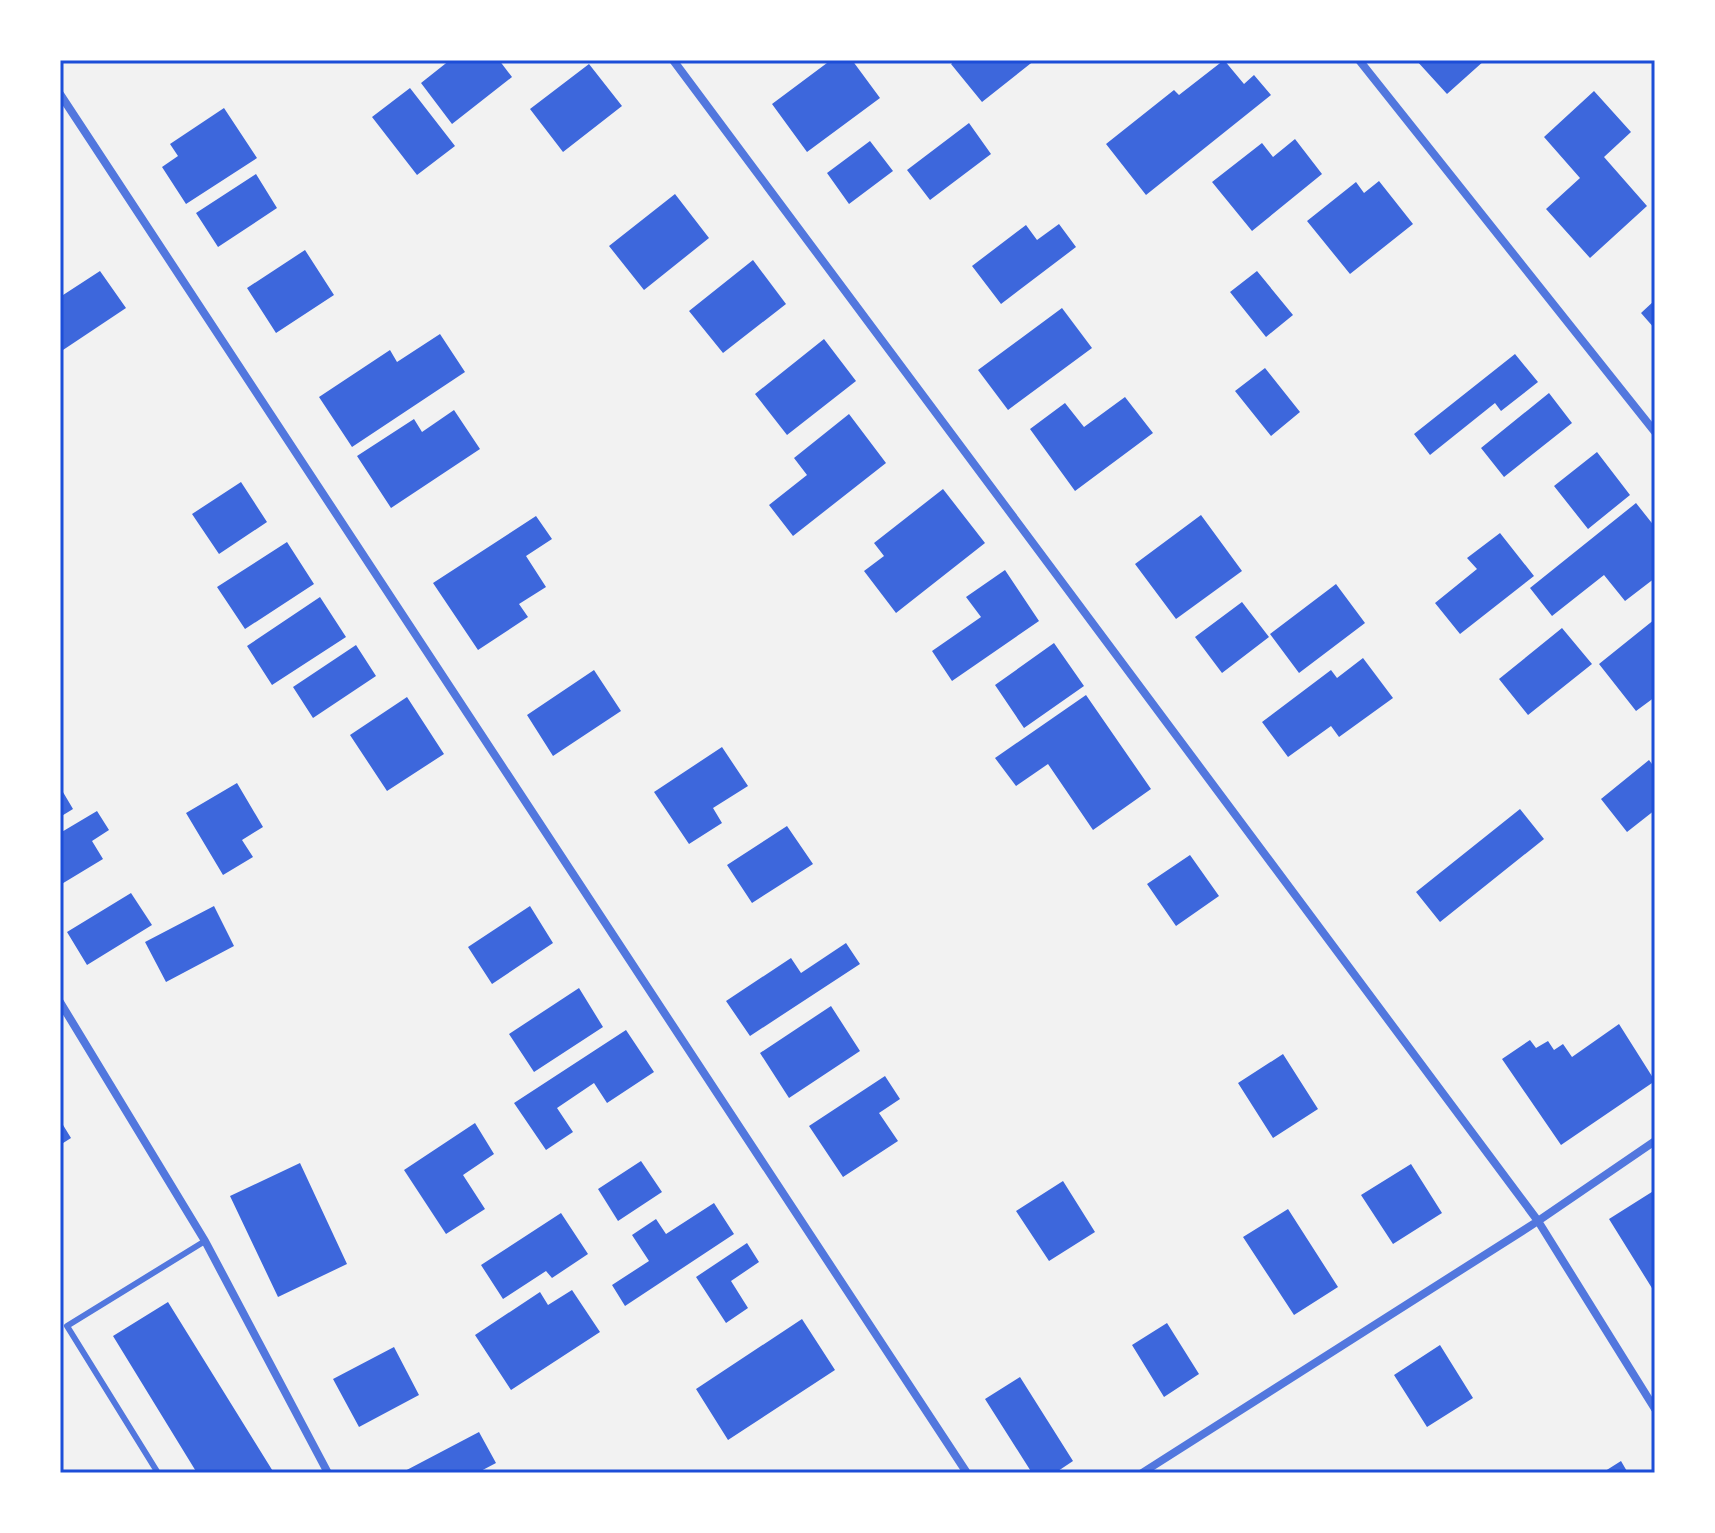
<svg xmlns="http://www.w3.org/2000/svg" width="1715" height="1533" viewBox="0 0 1715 1533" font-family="Inter,sans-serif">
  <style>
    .building { fill: #3d67dc }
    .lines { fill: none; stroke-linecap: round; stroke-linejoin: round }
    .service { stroke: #5277de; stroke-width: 6 }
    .minor { stroke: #5277de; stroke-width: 8 }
    .neatline { fill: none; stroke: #1d4ed8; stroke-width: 3 }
  </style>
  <rect width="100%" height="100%" fill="#f2f2f2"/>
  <!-- building -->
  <path class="building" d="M 450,60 L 499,60 L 512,77 L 452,124 L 421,83 Z
    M 831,60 L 852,60 L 880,98 L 807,152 L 772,104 Z
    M 956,60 L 1035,60 L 982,102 L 951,64 Z
    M 1224,60 L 1244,84 L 1254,75 L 1271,95 L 1146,195 L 1106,144 L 1174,90 L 1179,95 Z
    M 1416,60 L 1485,60 L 1447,94 Z
    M 589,64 L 622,106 L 563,152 L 530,109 Z
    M 410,88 L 455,146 L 417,175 L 372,117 Z
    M 1594,91 L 1631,132 L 1604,157 L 1647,206 L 1590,258 L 1546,209 L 1580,178 L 1544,137 Z
    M 224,108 L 257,158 L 186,204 L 162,167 L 178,156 L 170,144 Z
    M 969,123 L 991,154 L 930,200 L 907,170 Z
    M 1295,139 L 1322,174 L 1252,231 L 1212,182 L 1262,143 L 1273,157 Z
    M 870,141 L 893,171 L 849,204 L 827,173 Z
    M 256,174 L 277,208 L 218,247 L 196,213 Z
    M 1379,181 L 1413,224 L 1350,274 L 1307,221 L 1356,182 L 1364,193 Z
    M 675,194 L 709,238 L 644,290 L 609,246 Z
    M 1059,224 L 1076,247 L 1001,304 L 972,266 L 1026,225 L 1037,240 Z
    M 305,250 L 334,295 L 276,333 L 247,288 Z
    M 753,260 L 786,304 L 723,353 L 689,311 Z
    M 100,271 L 126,308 L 60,352 L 60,297 Z
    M 1257,271 L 1293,315 L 1266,337 L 1230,292 Z
    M 1655,300 L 1655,329 L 1641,313 Z
    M 1062,308 L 1092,348 L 1008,410 L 978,370 Z
    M 440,334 L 465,372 L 352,447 L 319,397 L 390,350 L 397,362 Z
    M 824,339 L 856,381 L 787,435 L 755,394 Z
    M 1515,354 L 1538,382 L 1501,411 L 1495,403 L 1430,455 L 1414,434 Z
    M 1265,368 L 1300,412 L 1271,436 L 1235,391 Z
    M 1549,393 L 1572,423 L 1504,477 L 1481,448 Z
    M 1125,397 L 1153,433 L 1075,491 L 1030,429 L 1065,403 L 1084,427 Z
    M 454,410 L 480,449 L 391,508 L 357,456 L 414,419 L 422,432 Z
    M 849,414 L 886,463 L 793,536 L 769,505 L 807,475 L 794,458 Z
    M 1597,452 L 1630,495 L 1588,529 L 1554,486 Z
    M 241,482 L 267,522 L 219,554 L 192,514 Z
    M 943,489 L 985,543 L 896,613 L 864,571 L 884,556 L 874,543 Z
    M 1636,503 L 1655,527 L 1655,578 L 1625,601 L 1604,575 L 1552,616 L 1530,588 Z
    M 1201,515 L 1242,571 L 1176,619 L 1135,564 Z
    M 536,516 L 552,539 L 526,556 L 546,587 L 519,604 L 528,617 L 478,650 L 433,583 Z
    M 1500,533 L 1534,576 L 1460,634 L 1435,603 L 1477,569 L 1467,558 Z
    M 287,542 L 314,584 L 245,629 L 217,587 Z
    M 1005,570 L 1039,621 L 952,681 L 932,651 L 981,617 L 966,597 Z
    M 1336,584 L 1365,623 L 1299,673 L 1270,634 Z
    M 320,597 L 346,637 L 272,685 L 247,646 Z
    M 1242,602 L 1269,637 L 1222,673 L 1195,637 Z
    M 1655,619 L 1655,697 L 1636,711 L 1599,664 Z
    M 1562,628 L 1592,664 L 1528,715 L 1499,679 Z
    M 1054,643 L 1084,686 L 1024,728 L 995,685 Z
    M 356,645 L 376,676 L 313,718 L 293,687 Z
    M 1363,658 L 1393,698 L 1339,737 L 1331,726 L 1288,757 L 1262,722 L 1331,670 L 1337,678 Z
    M 594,670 L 621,711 L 553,756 L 527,715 Z
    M 1086,695 L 1151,789 L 1093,830 L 1048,764 L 1016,786 L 995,758 Z
    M 407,697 L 444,754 L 387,791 L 350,735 Z
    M 722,747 L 748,786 L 713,808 L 722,823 L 689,844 L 654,792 Z
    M 1649,760 L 1655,768 L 1655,810 L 1627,832 L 1601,799 Z
    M 237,783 L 263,827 L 242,840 L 253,857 L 223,875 L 186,813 Z
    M 60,787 L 73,809 L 60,817 Z
    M 1520,809 L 1544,839 L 1440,922 L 1416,892 Z
    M 97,811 L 109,830 L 92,841 L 103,859 L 60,885 L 60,833 Z
    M 787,826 L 813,864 L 752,903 L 727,865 Z
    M 1190,855 L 1219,896 L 1176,926 L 1147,884 Z
    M 131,893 L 152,925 L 87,965 L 67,932 Z
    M 214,906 L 234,946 L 166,982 L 145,942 Z
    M 530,906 L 553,943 L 492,984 L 468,947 Z
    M 846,943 L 860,964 L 750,1036 L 726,1001 L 791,958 L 801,973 Z
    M 579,988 L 603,1027 L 534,1072 L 509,1034 Z
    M 831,1006 L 860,1051 L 789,1098 L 760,1053 Z
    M 1619,1024 L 1655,1081 L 1561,1145 L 1502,1059 L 1530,1040 L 1536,1048 L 1548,1041 L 1554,1050 L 1563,1044 L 1572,1057 Z
    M 626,1030 L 654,1072 L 607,1103 L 594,1083 L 557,1108 L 573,1132 L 546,1150 L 514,1103 Z
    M 1283,1054 L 1318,1109 L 1273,1138 L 1238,1083 Z
    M 885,1076 L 900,1099 L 879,1113 L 898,1141 L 843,1177 L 809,1126 Z
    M 60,1120 L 71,1138 L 60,1145 Z
    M 475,1123 L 494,1154 L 463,1175 L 485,1209 L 446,1234 L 404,1170 Z
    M 641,1161 L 662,1192 L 618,1221 L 598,1189 Z
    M 300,1163 L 347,1264 L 278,1297 L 230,1196 Z
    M 1411,1164 L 1442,1213 L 1393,1244 L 1361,1195 Z
    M 1063,1181 L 1095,1232 L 1049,1261 L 1016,1211 Z
    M 1655,1190 L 1655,1293 L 1609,1219 Z
    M 714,1203 L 734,1234 L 625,1306 L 612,1285 L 649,1261 L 632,1235 L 656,1219 L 666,1234 Z
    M 1288,1209 L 1338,1287 L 1294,1315 L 1243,1237 Z
    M 561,1213 L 588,1254 L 552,1278 L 546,1271 L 503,1299 L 481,1265 Z
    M 747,1243 L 759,1262 L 731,1281 L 748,1308 L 726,1323 L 696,1277 Z
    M 572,1290 L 600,1332 L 511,1390 L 475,1335 L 540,1292 L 548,1305 Z
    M 168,1302 L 274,1473 L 197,1473 L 113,1336 Z
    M 802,1319 L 835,1370 L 728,1440 L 696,1389 Z
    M 1167,1323 L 1199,1374 L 1164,1397 L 1132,1345 Z
    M 1440,1345 L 1473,1398 L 1427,1427 L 1394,1375 Z
    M 394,1347 L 419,1395 L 359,1427 L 333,1379 Z
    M 1020,1377 L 1073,1461 L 1055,1473 L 1032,1473 L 985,1399 Z
    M 479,1432 L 496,1463 L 477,1473 L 401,1473 Z
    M 1621,1461 L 1628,1473 L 1602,1473 Z"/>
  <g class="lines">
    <!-- service -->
    <path class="service" d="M 158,1473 L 67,1326 L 205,1241"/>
    <!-- minor -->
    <path class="minor" d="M 673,60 L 1538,1221 L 1655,1409
      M 1359,60 L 1655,432
      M 60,94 L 967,1473
      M 60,1002 L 205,1241 L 328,1473
      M 1142,1473 L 1538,1221 L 1655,1141"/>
  </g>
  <!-- border -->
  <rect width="1715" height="1533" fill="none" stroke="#ffffff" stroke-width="124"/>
  <rect x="62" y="62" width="1591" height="1409" class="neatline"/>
</svg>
